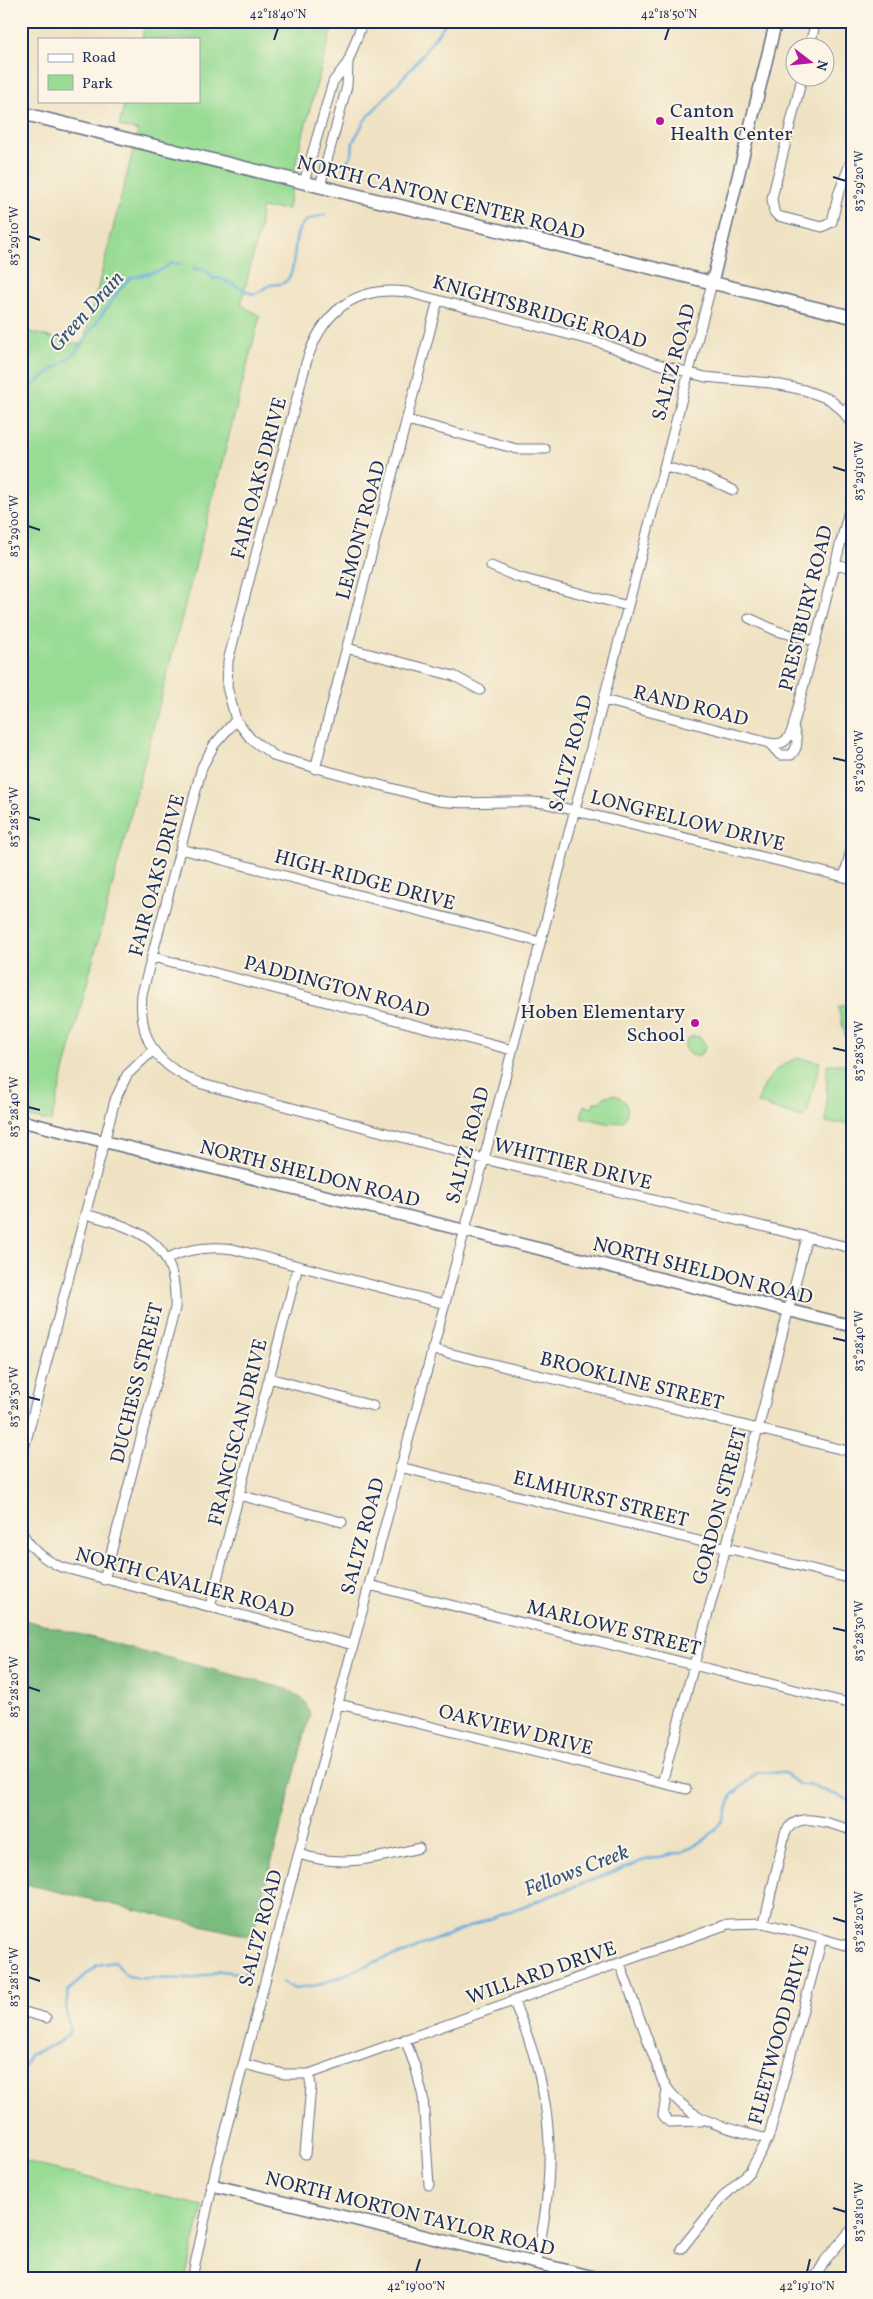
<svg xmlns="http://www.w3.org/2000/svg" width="873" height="2299" viewBox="0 0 873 2299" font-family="Vollkorn,serif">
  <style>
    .green { fill: #98dc94; stroke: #5a8679 }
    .forest { fill: #7abc7e; stroke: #4a766e }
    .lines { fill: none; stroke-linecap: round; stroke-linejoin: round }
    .stream { stroke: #67addd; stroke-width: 2.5 }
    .minor-casing { stroke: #656e81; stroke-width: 11 }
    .tertiary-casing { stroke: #656e81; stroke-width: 14 }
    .secondary-casing { stroke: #656e81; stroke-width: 15 }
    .minor { stroke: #fff; stroke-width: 9 }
    .tertiary { stroke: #fff; stroke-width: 11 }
    .secondary { stroke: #fff; stroke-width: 12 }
    .ticks { fill: none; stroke: #1b2f5e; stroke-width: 2 }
    .poi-dot { fill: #b5179e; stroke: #fcf5e5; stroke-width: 2 }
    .labels { text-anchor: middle; stroke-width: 4; stroke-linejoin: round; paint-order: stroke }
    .poi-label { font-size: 20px; fill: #1b2f5e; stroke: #fcf5e5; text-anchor: start }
    .street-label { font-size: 20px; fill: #1b2f5e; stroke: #fcf5e5 }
    .water-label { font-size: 21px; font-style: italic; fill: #325584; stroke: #fcf5e5 }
    .neatline { fill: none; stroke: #1b2f5e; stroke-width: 2 }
    .ticks-label { font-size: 12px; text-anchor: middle; fill: #1b2f5e }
  </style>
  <rect width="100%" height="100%" fill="#fcf5e5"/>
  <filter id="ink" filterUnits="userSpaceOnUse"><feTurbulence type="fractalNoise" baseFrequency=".02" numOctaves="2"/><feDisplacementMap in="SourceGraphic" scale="10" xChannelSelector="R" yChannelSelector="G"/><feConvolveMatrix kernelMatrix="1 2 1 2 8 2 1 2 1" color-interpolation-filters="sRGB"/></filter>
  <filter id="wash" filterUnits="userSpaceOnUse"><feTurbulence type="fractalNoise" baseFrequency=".0096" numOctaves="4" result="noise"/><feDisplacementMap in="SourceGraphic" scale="20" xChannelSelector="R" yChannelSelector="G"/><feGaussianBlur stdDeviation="1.12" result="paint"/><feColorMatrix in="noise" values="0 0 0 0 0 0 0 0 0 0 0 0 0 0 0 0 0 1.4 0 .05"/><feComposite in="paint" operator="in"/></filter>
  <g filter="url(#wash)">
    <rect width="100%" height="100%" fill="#efe2c2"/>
    <!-- green -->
    <path class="green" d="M 145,21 L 334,21 L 297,157 L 288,209 L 261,208 L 260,227 L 241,305 L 260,316 L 51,1122 L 21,1115 L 21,330 L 83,345 L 138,131 L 119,126 L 125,101 L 199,101 L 199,39 L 142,39 Z
      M 852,1003 L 852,1059 L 851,1059 L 838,1007 Z
      M685 1046a10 10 0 1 1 20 0a10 10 0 1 1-20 0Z
      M 798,1058 L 820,1062 L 807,1114 L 801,1118 L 757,1103 C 765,1080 774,1067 798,1058 Z
      M 827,1064 L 852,1064 L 852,1123 L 826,1123 Z
      M 614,1095 C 627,1099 631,1110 623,1121 L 610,1124 L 581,1117 L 584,1105 L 592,1108 L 594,1102 L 600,1102 L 605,1096 Z
      M 21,2161 L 203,2206 L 185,2278 L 21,2278 Z"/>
    <!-- forest -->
    <path class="forest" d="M 21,1619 L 287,1689 L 305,1701 L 310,1715 L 254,1929 L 248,1936 L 21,1883 Z"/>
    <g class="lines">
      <!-- stream -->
      <path class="stream" d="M 343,168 L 352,154 L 353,142 L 365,120 L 416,63 L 447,21
        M 192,268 L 206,270 L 213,279 L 219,278 L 253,294 C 260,293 264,288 270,285 C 275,284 281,285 285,282 C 298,272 291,240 301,226 C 307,217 318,218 325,214
        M 21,394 L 75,353 L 120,289 L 130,278 L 159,271 L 172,263 L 181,264
        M 282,1982 L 295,1989 L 322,1984 L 387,1957 L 407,1953 L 424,1944 L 642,1861 L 682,1852 L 707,1838 L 723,1820 L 732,1795 L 758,1772 L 785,1773 L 798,1784 L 813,1786 L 852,1801
        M 21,2075 L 30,2055 L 60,2042 L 68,2034 L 70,2028 L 66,2011 L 68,1991 L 97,1965 L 115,1962 L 126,1975 L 136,1978 L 192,1979 L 221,1971 L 251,1974"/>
    </g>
  </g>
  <g filter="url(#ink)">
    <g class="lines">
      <!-- minor casing -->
      <g class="minor-casing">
        <path id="minor" d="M 809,48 L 816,21
          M 802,78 L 772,198 L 774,212 L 778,216 L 822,227 L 832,222 L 838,195 L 852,159
          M 304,182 L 333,82 L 348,62 L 363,21
          M 320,186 L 347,86 L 348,62
          M 842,410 L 852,407
          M 407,420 L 517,449 L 545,449
          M 852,425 L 842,410 L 829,399 L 804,390 L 771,383 L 705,377 L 651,362 L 601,343 L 407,292 C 353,285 321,314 306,363 L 228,661 L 227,687 L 236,720 L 214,745 L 202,767 L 142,994 C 138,1042 158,1067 202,1084 L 484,1159 L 852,1248
          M 665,467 L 704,477 L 733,490
          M 835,564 L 852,568
          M 491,566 L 517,577 L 628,606
          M 749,618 L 777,631 L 815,641
          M 347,648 L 454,676 L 480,690
          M 604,700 L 769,743 C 783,746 789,740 793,727 L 852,499
          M 236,720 L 251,739 L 276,757 L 439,801 C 475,806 509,799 544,803 L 852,879
          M 769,743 L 780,755 L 791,755 C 800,746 797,738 793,727
          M 315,769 L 438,300
          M 181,849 L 540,942
          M 844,877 L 852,846
          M 153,957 L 512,1050
          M 85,1214 C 140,1229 178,1241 175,1308 L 104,1580
          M 166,1259 C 188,1248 209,1246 233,1249 L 445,1304
          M 432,1349 L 852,1452
          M 269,1378 L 373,1406
          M 21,1460 L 115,1100 L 127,1075 L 153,1050
          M 400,1467 L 852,1579
          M 239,1495 L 342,1522
          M 21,1531 C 30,1548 43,1559 61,1567 L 353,1645
          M 369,1585 L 852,1704
          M 210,1607 L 298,1266
          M 339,1704 L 686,1789
          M 662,1783 L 758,1429 L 807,1237
          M 299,1854 C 341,1868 378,1858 419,1848
          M 764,1923 L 785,1833 C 798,1808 831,1825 852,1830
          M 620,1964 L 663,2082 C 689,2123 724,2127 768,2139
          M 513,2000 C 554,2092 558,2165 536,2262
          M 21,2011 L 46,2018
          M 405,2039 L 416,2069 L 423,2097 L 429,2185
          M 244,2064 L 284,2074 L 309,2074 L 728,1924 L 764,1923 L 852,1947
          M 667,2090 L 663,2115 L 669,2122 L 701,2121
          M 305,2154 L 311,2086 L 309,2074
          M 681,2249 L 721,2199 L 750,2171 L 768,2139 L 822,1939
          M 192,2278 L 216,2168 L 369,1585 L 484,1159 L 712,283
          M 815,2278 L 826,2259 L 852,2229"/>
      </g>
      <!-- tertiary casing -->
      <g class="tertiary-casing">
        <path id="tertiary" d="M 712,283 L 776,21
          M 21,1121 L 852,1326
          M 212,2185 L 598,2278"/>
      </g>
      <!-- secondary casing -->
      <g class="secondary-casing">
        <path id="secondary" d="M 21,113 L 852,317"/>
      </g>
      <!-- minor -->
      <use href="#minor" class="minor"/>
      <!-- tertiary -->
      <use href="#tertiary" class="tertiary"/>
      <!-- secondary -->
      <use href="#secondary" class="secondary"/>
    </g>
  </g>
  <!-- ticks -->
  <path class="ticks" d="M 274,40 L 278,28M 665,40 L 669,28M 833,177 L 846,181M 28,236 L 40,240M 833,467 L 846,471M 28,526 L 40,530M 833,758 L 846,761M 28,817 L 40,820M 833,1048 L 846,1051M 28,1107 L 40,1110M 833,1338 L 846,1341M 28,1397 L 40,1400M 833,1628 L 846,1631M 28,1687 L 40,1691M 833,1918 L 846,1922M 28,1977 L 40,1981M 833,2208 L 846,2212M 416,2272 L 420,2259M 807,2272 L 810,2259"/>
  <!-- markers -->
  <g class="poi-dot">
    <circle cx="660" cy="121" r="5"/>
    <circle cx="695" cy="1023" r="5"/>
  </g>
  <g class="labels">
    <!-- poi labels -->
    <g class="poi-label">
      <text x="670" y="117">Canton<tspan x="670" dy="23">Health Center</tspan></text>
      <text x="685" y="1018" text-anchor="end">Hoben Elementary<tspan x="685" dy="23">School</tspan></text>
    </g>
    <!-- street labels -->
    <g class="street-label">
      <text transform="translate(441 197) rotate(14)" y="7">NORTH CANTON CENTER ROAD</text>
      <text transform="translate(540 311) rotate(16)" y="7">KNIGHTSBRIDGE ROAD</text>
      <text transform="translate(673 362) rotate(-75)" y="7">SALTZ ROAD</text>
      <text transform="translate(258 478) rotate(-75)" y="7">FAIR OAKS DRIVE</text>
      <text transform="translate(360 530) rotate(-75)" y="7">LEMONT ROAD</text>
      <text transform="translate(805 608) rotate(-76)" y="7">PRESTBURY ROAD</text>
      <text transform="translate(691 705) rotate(14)" y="7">RAND ROAD</text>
      <text transform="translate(570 753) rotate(-75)" y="7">SALTZ ROAD</text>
      <text transform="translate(688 820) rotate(14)" y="7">LONGFELLOW DRIVE</text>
      <text transform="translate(156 875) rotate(-75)" y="7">FAIR OAKS DRIVE</text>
      <text transform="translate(365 879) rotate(15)" y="7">HIGH-RIDGE DRIVE</text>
      <text transform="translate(337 986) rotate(15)" y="7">PADDINGTON ROAD</text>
      <text transform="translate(467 1145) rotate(-75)" y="7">SALTZ ROAD</text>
      <text transform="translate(573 1163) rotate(14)" y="7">WHITTIER DRIVE</text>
      <text transform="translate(310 1173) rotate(14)" y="7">NORTH SHELDON ROAD</text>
      <text transform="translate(703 1270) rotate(14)" y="7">NORTH SHELDON ROAD</text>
      <text transform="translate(632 1380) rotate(14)" y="7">BROOKLINE STREET</text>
      <text transform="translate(136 1383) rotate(-76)" y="7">DUCHESS STREET</text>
      <text transform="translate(237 1432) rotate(-76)" y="7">FRANCISCAN DRIVE</text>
      <text transform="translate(601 1498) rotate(14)" y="7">ELMHURST STREET</text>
      <text transform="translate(719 1506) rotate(-75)" y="7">GORDON STREET</text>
      <text transform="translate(362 1536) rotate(-75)" y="7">SALTZ ROAD</text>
      <text transform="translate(185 1582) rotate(15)" y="7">NORTH CAVALIER ROAD</text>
      <text transform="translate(614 1627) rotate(14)" y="7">MARLOWE STREET</text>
      <text transform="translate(516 1729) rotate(14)" y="7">OAKVIEW DRIVE</text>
      <text transform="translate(260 1928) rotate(-75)" y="7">SALTZ ROAD</text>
      <text transform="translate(541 1972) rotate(-19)" y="7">WILLARD DRIVE</text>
      <text transform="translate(778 2034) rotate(-75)" y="7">FLEETWOOD DRIVE</text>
      <text transform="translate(410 2213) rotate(14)" y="7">NORTH MORTON TAYLOR ROAD</text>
    </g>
    <!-- water labels -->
    <g class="water-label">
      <text transform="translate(86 311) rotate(-48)" y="7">Green Drain</text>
      <text transform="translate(576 1870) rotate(-21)" y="7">Fellows Creek</text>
    </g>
  </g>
  <!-- margin -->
  <rect width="873" height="2299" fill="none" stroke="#fcf5e5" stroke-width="55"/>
  <!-- legend -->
  <rect x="38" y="38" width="162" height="65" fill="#fcf5e5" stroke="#a2a6af"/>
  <rect x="48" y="54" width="25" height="8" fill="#ffffff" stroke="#a2a6af"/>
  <text x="82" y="62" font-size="15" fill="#1b2f5e">Road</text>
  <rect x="48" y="75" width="25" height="15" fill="#98dc94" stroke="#a2a6af"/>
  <text x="82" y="88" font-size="15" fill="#1b2f5e">Park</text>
  <!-- north arrow -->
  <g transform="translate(810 62) rotate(106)"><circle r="24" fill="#fcf5e5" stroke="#a2a6af"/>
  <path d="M0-4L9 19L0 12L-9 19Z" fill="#b5179e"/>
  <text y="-8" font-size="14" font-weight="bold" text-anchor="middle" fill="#1b2f5e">N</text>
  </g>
  <rect x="28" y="28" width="818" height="2244" class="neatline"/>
  <g class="ticks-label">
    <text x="278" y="18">42°18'40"N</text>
    <text x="669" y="18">42°18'50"N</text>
    <text transform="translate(859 181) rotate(-90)" y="4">83°29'20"W</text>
    <text transform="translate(14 236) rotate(-90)" y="4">83°29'10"W</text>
    <text transform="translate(859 471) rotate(-90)" y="4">83°29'10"W</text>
    <text transform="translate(14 526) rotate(-90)" y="4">83°29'00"W</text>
    <text transform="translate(859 761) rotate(-90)" y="4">83°29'00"W</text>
    <text transform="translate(14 817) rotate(-90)" y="4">83°28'50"W</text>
    <text transform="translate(859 1051) rotate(-90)" y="4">83°28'50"W</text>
    <text transform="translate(14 1107) rotate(-90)" y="4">83°28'40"W</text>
    <text transform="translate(859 1341) rotate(-90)" y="4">83°28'40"W</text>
    <text transform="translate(14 1397) rotate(-90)" y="4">83°28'30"W</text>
    <text transform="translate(859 1631) rotate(-90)" y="4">83°28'30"W</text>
    <text transform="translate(14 1687) rotate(-90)" y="4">83°28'20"W</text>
    <text transform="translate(859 1922) rotate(-90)" y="4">83°28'20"W</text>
    <text transform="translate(14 1977) rotate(-90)" y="4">83°28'10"W</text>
    <text transform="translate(859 2212) rotate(-90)" y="4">83°28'10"W</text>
    <text x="416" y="2290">42°19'00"N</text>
    <text x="807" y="2290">42°19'10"N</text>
  </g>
</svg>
